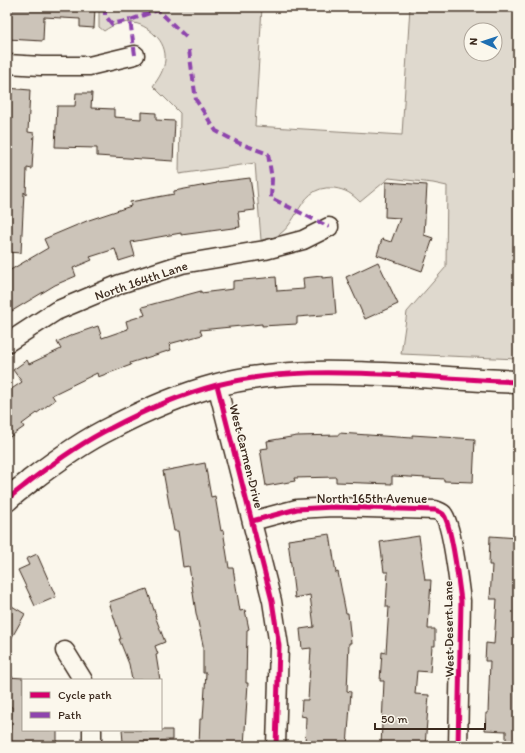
<svg xmlns="http://www.w3.org/2000/svg" width="525" height="753" viewBox="0 0 525 753" font-family="Itim,sans-serif">
  <style>
    .green { fill: #dfd9ce; stroke: #8d8276; fill-rule: evenodd }
    .building { fill: #ccc4b9; stroke: #3b2a1e }
    .lines { fill: none; stroke-linecap: round; stroke-linejoin: round }
    .minor-casing { stroke: #3b2a1e; stroke-width: 21 }
    .major-casing { stroke: #3b2a1e; stroke-width: 25 }
    .minor { stroke: #fbf7ec; stroke-width: 18 }
    .major { stroke: #fbf7ec; stroke-width: 22 }
    .quiet { stroke: #8e44ad; stroke-width: 4; stroke-dasharray: 8 4; stroke-linecap: butt }
    .cycleway-casing { stroke: #fbf7ec; stroke-width: 8 }
    .cycleway { stroke: #d6006c; stroke-width: 5 }
    .labels { text-anchor: middle; stroke-width: 3; stroke-linejoin: round; paint-order: stroke }
    .street-label { font-size: 13px; fill: #3b2a1e; stroke: #fbf7ec }
  </style>
  <rect width="100%" height="100%" fill="#fbf7ec"/>
  <filter id="ink" filterUnits="userSpaceOnUse"><feTurbulence type="fractalNoise" baseFrequency=".025" numOctaves="2"/><feDisplacementMap in="SourceGraphic" scale="8" xChannelSelector="R" yChannelSelector="G"/><feConvolveMatrix kernelMatrix="1 2 1 2 8 2 1 2 1" color-interpolation-filters="sRGB"/></filter>
  <g filter="url(#ink)">
    <!-- green -->
    <path class="green" d="M 99,7 L 262,7 L 255,126 L 402,135 L 410,7 L 518,7 L 518,359 L 401,354 L 407,312 L 446,267 L 447,186 L 433,183 L 389,178 L 360,202 C 351,193 346,190 334,188 C 292,184 302,239 261,240 L 255,163 L 179,174 L 180,113 L 153,86 C 159,78 164,70 165,60 C 166,51 162,41 155,35 C 140,20 122,18 104,31 L 99,27 ZM 471,30 L 495,30 L 495,54 L 471,54 Z"/>
    <!-- building -->
    <path class="building" d="M 9,7 L 95,7 L 94,28 L 80,27 L 80,19 L 44,17 L 43,41 L 7,39 L 7,21 L 9,21 Z
      M 7,88 L 30,90 L 28,132 L 34,133 L 32,169 L 27,168 L 26,195 L 24,192 L 21,253 L 7,252 Z
      M 76,93 L 92,93 L 91,108 L 114,109 L 114,117 L 141,119 L 141,112 L 156,113 L 156,120 L 175,121 L 173,161 L 97,156 L 97,148 L 55,147 L 57,106 L 75,106 Z
      M 250,178 L 255,210 L 238,212 L 240,227 L 181,235 L 181,233 L 131,242 L 135,256 L 119,261 L 115,249 L 90,257 L 92,260 L 73,268 L 76,276 L 55,285 L 7,314 L 7,272 L 48,248 L 44,239 L 89,220 L 131,206 L 130,202 L 174,194 L 174,191 L 217,183 L 217,182 Z
      M 386,182 L 427,185 L 424,235 L 433,238 L 422,271 L 377,255 L 382,239 L 391,242 L 400,218 L 385,217 Z
      M 378,262 L 398,304 L 365,319 L 346,277 Z
      M 322,276 L 322,278 L 333,277 L 336,314 L 297,317 L 297,324 L 262,326 L 262,324 L 200,330 L 202,335 L 169,344 L 171,350 L 130,363 L 131,365 L 98,377 L 97,373 L 52,395 L 55,400 L 22,424 L 24,427 L 7,439 L 7,392 L 22,382 L 13,370 L 27,360 L 29,364 L 61,349 L 57,342 L 72,335 L 98,326 L 102,338 L 128,329 L 126,321 L 145,315 L 142,307 L 201,291 L 201,293 L 233,289 L 233,281 L 276,277 L 277,291 L 304,289 L 303,278 Z
      M 339,433 L 412,438 L 412,435 L 475,439 L 473,482 L 444,481 L 444,479 L 392,476 L 392,484 L 336,482 L 336,477 L 294,478 L 295,481 L 266,486 L 260,449 L 268,448 L 267,441 L 297,436 L 339,435 Z
      M 205,463 L 211,497 L 215,496 L 221,531 L 223,530 L 229,568 L 233,568 L 240,611 L 245,610 L 249,629 L 247,630 L 246,683 L 248,683 L 244,746 L 199,746 L 200,719 L 203,719 L 206,673 L 203,673 L 203,645 L 196,613 L 189,566 L 183,567 L 178,531 L 174,531 L 163,471 Z
      M 330,534 L 336,573 L 338,572 L 346,613 L 348,613 L 351,643 L 349,643 L 347,691 L 351,692 L 347,746 L 305,746 L 306,717 L 301,716 L 302,700 L 308,700 L 311,648 L 302,649 L 300,629 L 314,627 L 310,595 L 295,598 L 288,540 Z
      M 419,536 L 425,580 L 431,580 L 428,629 L 435,629 L 435,646 L 432,646 L 430,672 L 417,671 L 415,694 L 429,695 L 425,746 L 381,746 L 384,681 L 380,681 L 382,652 L 386,653 L 389,607 L 386,607 L 388,572 L 384,572 L 380,542 Z
      M 490,536 L 518,538 L 518,743 L 506,742 L 506,731 L 485,730 L 486,713 L 488,713 L 490,661 L 485,661 L 486,643 L 494,644 L 497,599 L 490,599 L 492,565 L 489,565 Z
      M 37,554 L 56,597 L 35,606 L 18,570 L 29,565 L 26,559 Z
      M 147,589 L 156,616 L 155,616 L 165,642 L 155,646 L 158,654 L 156,655 L 160,680 L 132,680 L 129,664 L 119,639 L 121,639 L 109,602 Z
      M 7,603 L 25,614 L 7,646 Z
      M 7,677 L 23,678 L 23,730 L 57,730 L 57,744 L 10,742 L 12,707 L 7,706 Z
      M 122,730 L 172,730 L 172,740 L 123,742 Z"/>
    <g class="lines">
      <!-- minor casing -->
      <g class="minor-casing">
        <path id="minor" d="M 7,64 L 41,66 L 89,66 L 135,55
          M 7,343 L 56,311 L 120,284 L 182,264 L 265,250 L 303,240 L 329,227
          M 217,385 L 272,601 L 279,646 L 276,746
          M 252,521 L 297,509 L 333,507 L 435,510 C 438,511 441,512 443,514 C 452,524 459,586 461,601 L 458,746
          M 65,651 L 83,680
          M 92,746 L 92,730"/>
      </g>
      <!-- major casing -->
      <g class="major-casing">
        <path id="major" d="M 7,500 C 14,493 23,487 30,481 C 56,461 82,442 111,428 C 145,410 180,395 217,385 C 279,369 343,372 406,375 C 444,378 481,380 518,382"/>
      </g>
      <!-- minor -->
      <use href="#minor" class="minor"/>
      <!-- major -->
      <use href="#major" class="major"/>
      <!-- quiet -->
      <path class="quiet" d="M 105,7 L 105,15 L 112,24 L 130,20
        M 189,50 L 196,100 L 216,131 L 239,143 L 268,154 L 272,179 L 271,198 L 329,227
        M 135,55 L 130,20 L 158,10 L 186,37"/>
      <!-- cycleway casing -->
      <g class="cycleway-casing">
        <path id="cycleway" d="M 217,385 L 272,601 L 279,646 L 276,746
          M 7,500 C 14,493 23,487 30,481 C 56,461 82,442 111,428 C 145,410 180,395 217,385 C 279,369 343,372 406,375 C 444,378 481,380 518,382
          M 252,521 L 297,509 L 333,507 L 435,510 C 438,511 441,512 443,514 C 452,524 459,586 461,601 L 458,746"/>
      </g>
      <!-- cycleway -->
      <use href="#cycleway" class="cycleway"/>
    </g>
  </g>
  <g class="labels">
    <!-- street labels -->
    <g class="street-label">
      <text transform="translate(141 280) rotate(-19)" y="5">North 164th Lane</text>
      <text transform="translate(247 456) rotate(76)" y="5">West Carmen Drive</text>
      <text x="372" y="503">North 165th Avenue</text>
      <text transform="translate(448 629) rotate(-91)" y="5">West Desert Lane</text>
    </g>
  </g>
  <!-- margin -->
  <rect width="525" height="753" fill="none" stroke="#fbf7ec" stroke-width="24"/>
  <rect x="12" y="12" width="501" height="729" fill="none" stroke="#3b2a1e" stroke-width="1.5" filter="url(#ink)"/>
  <!-- legend -->
  <rect x="22" y="679" width="140" height="52" fill="#fbf7ec" stroke="#aea59a"/>
  <rect x="30" y="692" width="20" height="6" fill="#d6006c" stroke="#aea59a"/>
  <text x="58" y="699" font-size="12" fill="#3b2a1e">Cycle path</text>
  <rect x="30" y="712" width="20" height="6" fill="#8e44ad" stroke="#aea59a"/>
  <text x="58" y="719" font-size="12" fill="#3b2a1e">Path</text>
  <!-- north arrow -->
  <g transform="translate(483 42) rotate(273)"><circle r="19" fill="#fbf7ec" stroke="#aea59a"/>
  <path d="M0-3L7 15L0 10L-7 15Z" fill="#1f6fb2"/>
  <text y="-6" font-size="11" font-weight="bold" text-anchor="middle" fill="#3b2a1e">N</text>
  </g>
  <!-- scale -->
  <path d="M375 723v6h110v-6" fill="none" stroke="#3b2a1e" stroke-width="2"/>
  <text x="381" y="723" font-size="12" fill="#3b2a1e" stroke="#fbf7ec" stroke-width="3" paint-order="stroke">50 m</text>
</svg>
